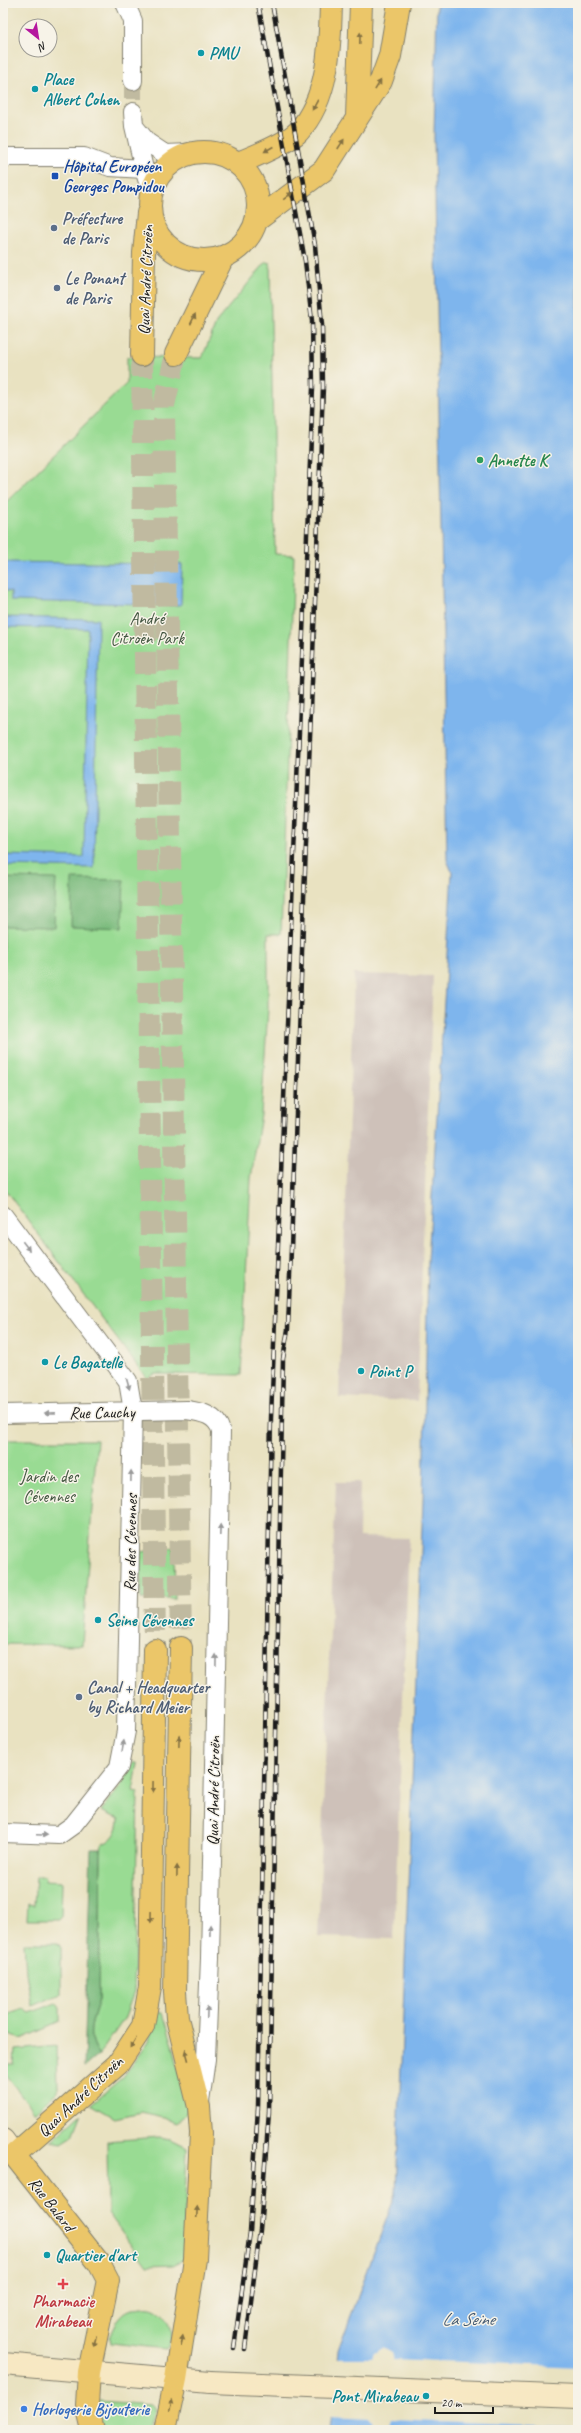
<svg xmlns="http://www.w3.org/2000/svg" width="581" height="2433" viewBox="0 0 581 2433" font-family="Caveat,sans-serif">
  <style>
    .industrial { fill: #cec1b9 }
    .green { fill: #99db93; stroke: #5a7c58 }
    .forest { fill: #7abb7d; stroke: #4b6c4c }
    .water { fill: #7eb5ed; stroke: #4d6884 }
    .pier { fill: #e9e2c1 }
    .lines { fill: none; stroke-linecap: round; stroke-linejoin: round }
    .street-tunnel { stroke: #c0baa0; stroke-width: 18; stroke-dasharray: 18 9; stroke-linecap: butt }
    .primary-tunnel { stroke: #c0baa0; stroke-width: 22; stroke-dasharray: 22 11; stroke-linecap: butt }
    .street-casing { stroke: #827f6e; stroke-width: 20 }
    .secondary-casing { stroke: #827f6e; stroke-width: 24 }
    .primary-casing { stroke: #827f6e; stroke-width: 24 }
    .street { stroke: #fff; stroke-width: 18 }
    .secondary { stroke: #f7e8c3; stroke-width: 22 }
    .primary { stroke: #ebc669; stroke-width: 22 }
    .rail-casing { stroke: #1c1c1c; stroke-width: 4.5 }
    .rail { stroke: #f7f3e8; stroke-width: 3; stroke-dasharray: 9; stroke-linecap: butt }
    .secondary-bridge-casing { stroke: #827f6e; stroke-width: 24; stroke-linecap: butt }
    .secondary-bridge { stroke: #f7e8c3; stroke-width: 22 }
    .oneway { fill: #847142 }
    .oneway2 { fill: #999 }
    .culture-dot { fill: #0f9aa8; stroke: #f7f3e8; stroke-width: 1.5 }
    .transit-dot { fill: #1a4fb4; stroke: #f7f3e8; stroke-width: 1.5 }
    .service-dot { fill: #5c6f8a; stroke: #f7f3e8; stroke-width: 1.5 }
    .leisure-dot { fill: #2e9e5b; stroke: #f7f3e8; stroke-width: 1.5 }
    .health-dot { fill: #e0444e; stroke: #f7f3e8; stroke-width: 1.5 }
    .shop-dot { fill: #3f7fe0; stroke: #f7f3e8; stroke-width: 1.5 }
    .labels { text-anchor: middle; stroke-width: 3; stroke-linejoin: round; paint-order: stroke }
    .culture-label { font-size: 17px; font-weight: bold; fill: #0d838f; stroke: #f7f3e8; text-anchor: start }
    .transit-label { font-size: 17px; font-weight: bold; fill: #164399; stroke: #f7f3e8; text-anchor: start }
    .service-label { font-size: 17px; font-weight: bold; fill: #4e5e75; stroke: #f7f3e8; text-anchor: start }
    .street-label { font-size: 17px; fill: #1c1c1c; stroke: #f7f3e8 }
    .leisure-label { font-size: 17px; font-weight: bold; fill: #27864d; stroke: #f7f3e8; text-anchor: start }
    .park-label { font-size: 17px; fill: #425540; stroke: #f7f3e8 }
    .health-label { font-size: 17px; font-weight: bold; fill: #be3a42; stroke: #f7f3e8 }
    .shop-label { font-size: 17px; font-weight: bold; fill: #366cbe; stroke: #f7f3e8; text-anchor: start }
    .water-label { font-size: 18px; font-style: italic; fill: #435970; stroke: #f7f3e8 }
  </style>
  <rect width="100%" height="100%" fill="#f7f3e8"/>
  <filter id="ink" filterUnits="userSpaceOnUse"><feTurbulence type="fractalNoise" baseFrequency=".025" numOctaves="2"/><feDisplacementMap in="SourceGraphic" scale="8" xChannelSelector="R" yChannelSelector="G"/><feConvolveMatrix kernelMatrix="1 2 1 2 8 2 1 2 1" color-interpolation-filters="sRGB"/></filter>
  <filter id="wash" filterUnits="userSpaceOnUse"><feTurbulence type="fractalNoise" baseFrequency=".012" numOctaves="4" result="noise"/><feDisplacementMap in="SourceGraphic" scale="16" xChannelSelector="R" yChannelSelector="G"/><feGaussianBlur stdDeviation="0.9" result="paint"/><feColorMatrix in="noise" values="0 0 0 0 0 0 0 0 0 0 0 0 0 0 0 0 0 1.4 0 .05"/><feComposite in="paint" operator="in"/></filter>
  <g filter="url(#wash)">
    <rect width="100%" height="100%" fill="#e9e2c1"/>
    <!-- industrial -->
    <path class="industrial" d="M 354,974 L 433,976 L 417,1401 L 339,1398 Z
      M 336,1482 L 360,1482 L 359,1537 L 409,1538 L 394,1939 L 318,1937 Z"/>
    <!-- green -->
    <path class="green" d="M 266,262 L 270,263 L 275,554 L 294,555 L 281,934 L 268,934 L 268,1009 L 261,1115 L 251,1178 L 241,1375 L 155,1374 L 147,1379 L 3,1187 L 3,505 L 127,383 L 127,357 L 202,358 L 217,321 Z
      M 3,1440 L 97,1440 L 82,1645 L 3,1644 Z
      M 174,1547 L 175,1599 L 141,1599 L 141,1552 Z
      M 134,1762 L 138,1764 L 133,1791 L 138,1792 L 134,1992 L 124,2019 L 99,2055 C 83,2034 94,2021 99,1999 L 101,1852 L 102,1844 C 113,1841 119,1830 119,1819 L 101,1811 L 120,1787 Z
      M 38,1876 L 46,1876 L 45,1881 L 62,1882 L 61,1918 L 59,1920 L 27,1920 L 28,1904 L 34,1905 L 36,1877 Z
      M 24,1943 L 58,1943 L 61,1948 L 61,1994 L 32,2006 L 26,1973 Z
      M 56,2003 L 60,2008 L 60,2022 L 21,2039 L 3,2031 L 3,2016 L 24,2009 L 30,2013 Z
      M 157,2012 L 163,2013 L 174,2048 L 187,2111 L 185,2115 L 176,2123 L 164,2117 L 141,2112 L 115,2118 L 91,2104 L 123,2077 L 149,2041 Z
      M 57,2046 L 58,2091 L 35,2112 L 4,2073 L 3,2064 L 14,2064 L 15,2050 Z
      M 82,2113 L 73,2136 L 62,2143 L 51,2141 Z
      M 159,2137 L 171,2139 L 187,2147 L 183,2260 L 173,2265 L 147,2266 L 108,2213 L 107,2141 Z
      M 132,2309 C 138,2309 148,2306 154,2309 C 168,2315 177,2336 166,2349 L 111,2343 L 110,2337 C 115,2325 119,2313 132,2309 Z
      M 99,2401 L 152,2405 L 156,2409 L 149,2430 L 104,2430 L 100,2422 L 97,2402 Z"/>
    <!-- forest -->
    <path class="forest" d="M 3,878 L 56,879 L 54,927 L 3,926 Z
      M 72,879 L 124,880 L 122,928 L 71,926 Z
      M 91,1849 L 101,1849 L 99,1999 C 94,2021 83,2034 99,2055 L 84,2068 Z"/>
    <!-- water -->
    <path class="water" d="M 437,3 L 578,3 L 578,2430 L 330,2430 L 338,2351 L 396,2193 L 423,1501 L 428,1261 L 452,872 L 447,860 L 434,137 Z
      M 3,562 L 182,564 L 181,605 L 11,601 L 11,592 L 3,590 Z
      M 3,617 L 98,619 L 94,868 L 3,866 L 3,855 L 84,857 L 88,629 L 3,627 Z"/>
    <!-- pier -->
    <path class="pier" d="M 383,2348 L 392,2353 L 394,2359 L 578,2367 L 578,2427 L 391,2419 L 389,2425 L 381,2430 L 375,2427 L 370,2419 L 329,2417 L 335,2358 L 372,2358 L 374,2353 Z"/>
  </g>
  <g filter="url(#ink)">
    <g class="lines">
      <!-- street-tunnel -->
      <path class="street-tunnel" d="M 133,81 L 133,112"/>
      <!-- primary-tunnel -->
      <path class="primary-tunnel" d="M 176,354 L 164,405 L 181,1648
        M 142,355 L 155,1650"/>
      <!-- street casing -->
      <g class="street-casing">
        <path id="street" d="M 125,3 L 133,21 L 133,81
          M 133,112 L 134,126 L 144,169
          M 134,126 L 147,142 L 165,154 L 190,153
          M 3,157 L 84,157 L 110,167 L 144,169 L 151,192
          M 3,1215 L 128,1381 L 133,1411 L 126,1731 L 119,1767 L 73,1825 L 59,1835 L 3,1833
          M 3,1414 L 187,1410 C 201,1412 217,1415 221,1431 L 210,1958 L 206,2059 L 200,2102"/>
      </g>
      <!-- secondary casing -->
      <g class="secondary-casing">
        <path id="secondary" d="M 3,2140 L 14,2155
          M 3,2364 L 210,2382
          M 261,2384 L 578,2397"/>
      </g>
      <!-- primary casing -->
      <g class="primary-casing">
        <path id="primary" d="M 357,117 L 361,3
          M150 206a54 54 0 1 1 108 0a54 54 0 1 1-108 0Z
          M 238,163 C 253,157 287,143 298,132 C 329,98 330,46 331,3
          M 257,220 L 324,170 L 381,81 L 390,56 L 399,3
          M 176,354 L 223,257
          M 142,355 L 144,253 L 148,213
          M 93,2430 L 87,2405 L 89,2372 L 108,2280 L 99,2263 L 14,2155 L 118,2064 L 143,2026 L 150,1987 L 155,1650
          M 165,2430 L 176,2379 L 195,2259 L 201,2133 L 199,2107 L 177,2018 L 175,1992 L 181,1648"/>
      </g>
      <!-- street -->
      <use href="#street" class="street"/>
      <!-- secondary -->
      <use href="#secondary" class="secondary"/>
      <!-- primary -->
      <use href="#primary" class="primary"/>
      <!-- rail casing -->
      <g class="rail-casing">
        <path id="rail" d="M 234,2348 L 250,2232 L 258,2108 L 271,1418 L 313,388 L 312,321 L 305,261 L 258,3
          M 245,2349 L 260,2230 L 269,2112 L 283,1359 L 288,1329 L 323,387 L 322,325 L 315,245 L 272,3"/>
      </g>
      <!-- rail -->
      <use href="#rail" class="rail"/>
      <!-- secondary-bridge casing -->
      <g class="secondary-bridge-casing">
        <path id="secondary-bridge" d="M 210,2382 L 261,2384"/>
      </g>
      <!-- secondary-bridge -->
      <use href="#secondary-bridge" class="secondary-bridge"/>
    </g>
    <!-- one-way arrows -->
    <defs><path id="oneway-solid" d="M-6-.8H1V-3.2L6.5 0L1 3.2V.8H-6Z"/></defs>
    <g class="oneway">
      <use href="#oneway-solid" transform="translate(360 38) rotate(-88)"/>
      <use href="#oneway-solid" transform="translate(378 85) rotate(-59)"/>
      <use href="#oneway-solid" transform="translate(315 105) rotate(119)"/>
      <use href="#oneway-solid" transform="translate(341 144) rotate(-57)"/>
      <use href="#oneway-solid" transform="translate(269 149) rotate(150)"/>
      <use href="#oneway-solid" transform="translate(288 196) rotate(-37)"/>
      <use href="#oneway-solid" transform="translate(193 319) rotate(-65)"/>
      <use href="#oneway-solid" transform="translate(179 1741) rotate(-89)"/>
      <use href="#oneway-solid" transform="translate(153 1787) rotate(91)"/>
      <use href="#oneway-solid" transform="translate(177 1871) rotate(-89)"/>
      <use href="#oneway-solid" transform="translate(151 1917) rotate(91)"/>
      <use href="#oneway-solid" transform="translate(133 2043) rotate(122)"/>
      <use href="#oneway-solid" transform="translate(187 2055) rotate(-105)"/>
      <use href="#oneway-solid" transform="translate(197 2212) rotate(-87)"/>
      <use href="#oneway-solid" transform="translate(95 2341) rotate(102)"/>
      <use href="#oneway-solid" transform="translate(182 2341) rotate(-81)"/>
      <use href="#oneway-solid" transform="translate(171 2405) rotate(-77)"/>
    </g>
    <g class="oneway2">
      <use href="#oneway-solid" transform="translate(26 1246) rotate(53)"/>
      <use href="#oneway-solid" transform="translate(128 1384) rotate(74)"/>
      <use href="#oneway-solid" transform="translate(50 1413) rotate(179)"/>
      <use href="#oneway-solid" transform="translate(131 1476) rotate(-89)"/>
      <use href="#oneway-solid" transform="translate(220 1530) rotate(-88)"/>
      <use href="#oneway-solid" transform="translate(216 1660) rotate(-89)"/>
      <use href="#oneway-solid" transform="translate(123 1746) rotate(-80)"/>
      <use href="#oneway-solid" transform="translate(42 1835) rotate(2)"/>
      <use href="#oneway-solid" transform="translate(210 1930) rotate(-89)"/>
      <use href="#oneway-solid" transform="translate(207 2012) rotate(-88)"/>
    </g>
  </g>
  <!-- markers -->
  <g class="culture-dot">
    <circle cx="201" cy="53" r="4"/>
    <circle cx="35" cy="89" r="4"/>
    <circle cx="45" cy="1362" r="4"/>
    <circle cx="361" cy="1371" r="4"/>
    <circle cx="98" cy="1620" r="4"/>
    <circle cx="47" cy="2255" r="4"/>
    <circle cx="426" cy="2396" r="4"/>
  </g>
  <rect class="transit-dot" x="51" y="172" width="8" height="8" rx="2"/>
  <g class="service-dot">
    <circle cx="54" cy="228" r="4"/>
    <circle cx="57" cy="288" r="4"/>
    <circle cx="79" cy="1697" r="4"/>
  </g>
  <circle class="leisure-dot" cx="480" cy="460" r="4"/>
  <path class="health-dot" d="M61 2278h4v4h4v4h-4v4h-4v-4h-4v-4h4z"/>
  <circle class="shop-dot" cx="24" cy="2409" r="4"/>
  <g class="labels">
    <!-- culture labels -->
    <g class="culture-label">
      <text x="209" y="59">PMU</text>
      <text x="43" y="85">Place<tspan x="43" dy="20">Albert Cohen</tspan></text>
      <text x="53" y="1368">Le Bagatelle</text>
      <text x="369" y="1377">Point P</text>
      <text x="106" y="1626">Seine Cévennes</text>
      <text x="55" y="2261">Quartier d'art</text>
      <text x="418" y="2402" text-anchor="end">Pont Mirabeau</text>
    </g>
    <!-- transit labels -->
    <g class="transit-label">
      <text x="63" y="172">Hôpital Européen<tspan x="63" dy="20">Georges Pompidou</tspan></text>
    </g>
    <!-- service labels -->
    <g class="service-label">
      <text x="62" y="224">Préfecture<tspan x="62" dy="20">de Paris</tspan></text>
      <text x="65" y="284">Le Ponant<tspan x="65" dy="20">de Paris</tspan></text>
      <text x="87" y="1693">Canal + Headquarter<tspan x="87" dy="20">by Richard Meier</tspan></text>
    </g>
    <!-- street labels -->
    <g class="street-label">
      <text transform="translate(145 280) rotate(-88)" y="6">Quai André Citroën</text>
      <text transform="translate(102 1412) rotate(-1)" y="6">Rue Cauchy</text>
      <text transform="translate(130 1543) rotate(-89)" y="6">Rue des Cévennes</text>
      <text transform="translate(213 1791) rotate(-89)" y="6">Quai André Citroën</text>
      <text transform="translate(80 2096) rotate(-43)" y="6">Quai André Citroën</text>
      <text transform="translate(52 2204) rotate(52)" y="6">Rue Balard</text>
    </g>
    <!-- leisure labels -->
    <g class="leisure-label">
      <text x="488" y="466">Annette K</text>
    </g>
    <!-- park labels -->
    <g class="park-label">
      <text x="147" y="624">André<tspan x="147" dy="20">Citroën Park</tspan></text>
      <text x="49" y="1482">Jardin des<tspan x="49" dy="20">Cévennes</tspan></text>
    </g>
    <!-- health labels -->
    <g class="health-label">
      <text x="63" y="2307">Pharmacie<tspan x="63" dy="20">Mirabeau</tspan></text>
    </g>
    <!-- shop labels -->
    <g class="shop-label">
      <text x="32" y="2415">Horlogerie Bijouterie</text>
    </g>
    <!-- water labels -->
    <g class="water-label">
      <text x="468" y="2325">La Seine</text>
    </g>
  </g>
  <!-- margin -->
  <rect width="581" height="2433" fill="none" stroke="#f7f3e8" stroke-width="16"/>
  <!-- north arrow -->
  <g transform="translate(38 38) rotate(150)"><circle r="19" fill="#f7f3e8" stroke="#9f9d96"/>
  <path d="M0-3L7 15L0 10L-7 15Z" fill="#b5179e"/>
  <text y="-6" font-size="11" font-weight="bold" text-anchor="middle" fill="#1c1c1c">N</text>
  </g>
  <!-- scale -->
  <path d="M435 2407v6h58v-6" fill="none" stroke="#1c1c1c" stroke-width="2"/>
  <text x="441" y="2407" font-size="12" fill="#1c1c1c" stroke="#f7f3e8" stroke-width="3" paint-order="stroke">20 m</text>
</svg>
